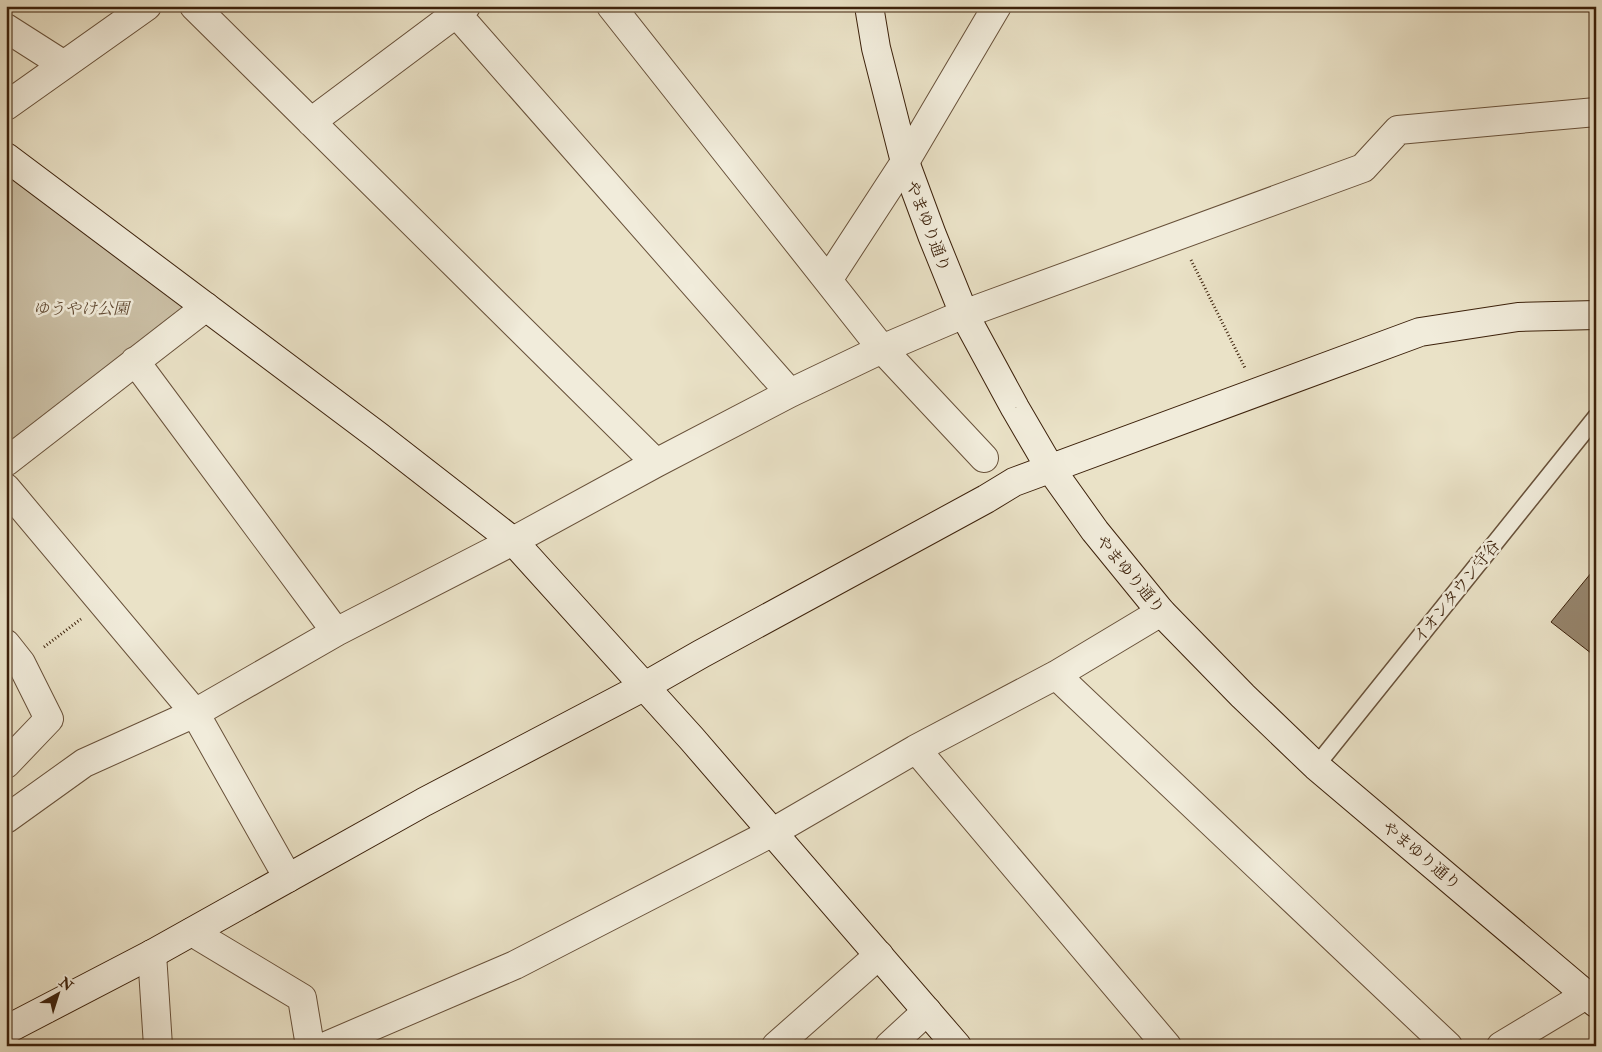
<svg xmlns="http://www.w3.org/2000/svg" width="1602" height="1052" viewBox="0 0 1602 1052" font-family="'IM FELL Double Pica','Noto Serif JP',serif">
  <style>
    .green { fill: #ccc1a7; stroke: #847159 }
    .building { fill: #96856d; stroke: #3c210b }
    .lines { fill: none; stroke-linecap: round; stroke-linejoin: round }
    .lane-casing { stroke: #68513a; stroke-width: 19 }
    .street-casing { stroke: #68513a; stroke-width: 30 }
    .secondary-casing { stroke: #3c210b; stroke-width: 30 }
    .path { stroke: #3c210b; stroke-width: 3; stroke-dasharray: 1 2.5; stroke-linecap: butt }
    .lane { stroke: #f1ecdb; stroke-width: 16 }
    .street { stroke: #f1ecdb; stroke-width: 28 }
    .secondary { stroke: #f1ecdb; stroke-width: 28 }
    .labels { text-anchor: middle; stroke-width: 5; stroke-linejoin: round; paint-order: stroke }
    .street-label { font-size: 16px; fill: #3c210b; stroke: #f1ecdb }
    .park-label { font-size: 16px; font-style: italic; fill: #604932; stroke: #f1ecdb }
  </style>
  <rect width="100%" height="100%" fill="#eae2c7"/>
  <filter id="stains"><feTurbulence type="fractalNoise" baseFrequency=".004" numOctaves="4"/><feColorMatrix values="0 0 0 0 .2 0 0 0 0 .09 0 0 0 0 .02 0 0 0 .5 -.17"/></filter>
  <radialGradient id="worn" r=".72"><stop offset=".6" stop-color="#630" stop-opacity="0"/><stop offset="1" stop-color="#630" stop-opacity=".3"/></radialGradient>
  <!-- green -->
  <path class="green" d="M 6,157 L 206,307 L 6,462 Z"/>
  <!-- building -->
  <path class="building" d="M 1596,567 L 1596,657 L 1551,622 Z"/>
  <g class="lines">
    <!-- lane casing -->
    <g class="lane-casing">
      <path id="lane" d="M 1316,766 L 1596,417"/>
    </g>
    <!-- street casing -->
    <g class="street-casing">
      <path id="street" d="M 194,6 L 656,463
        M 611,6 L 882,349 L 984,458
        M 456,13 L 790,393
        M 6,28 L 64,65
        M 6,106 L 147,6
        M 311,122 L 466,6
        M 828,280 L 905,162 L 997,6
        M 135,361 L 336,632
        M 6,462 L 206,307
        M 6,488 L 195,713 L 288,878
        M 6,644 L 21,663 L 49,719 L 6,764
        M 1056,675 L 1448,1046
        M 916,749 L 1167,1046
        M 6,819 L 84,763 L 195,713 L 336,632 L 513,541 L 656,463 L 790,393 L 882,349 L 964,314 L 1363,168 L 1398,130 L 1596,112
        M 192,932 L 302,998 L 310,1046
        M 152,954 L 158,1046
        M 326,1046 L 515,965 L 773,832 L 916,749 L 1056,675 L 1161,612
        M 776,1046 L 879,955
        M 889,1046 L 927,1011
        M 1501,1046 L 1586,995"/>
    </g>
    <!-- secondary casing -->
    <g class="secondary-casing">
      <path id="secondary" d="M 869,6 L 876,48 L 905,162 L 932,235 L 964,314 L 1015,408 L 1050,468 L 1095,531 L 1161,612 L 1243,696 L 1316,766 L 1596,1003
        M 6,157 L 378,436 L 513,541 L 692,739 L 957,1046
        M 6,1030 L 152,954 L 424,802 L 645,686 L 701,654 L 986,499 L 1014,482 L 1420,332 L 1518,317 L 1596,315"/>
    </g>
    <!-- path -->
    <path class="path" d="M 1191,260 L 1245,368
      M 44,647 L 81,619"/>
    <!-- lane -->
    <use href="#lane" class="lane"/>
    <!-- street -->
    <use href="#street" class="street"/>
    <!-- secondary -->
    <use href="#secondary" class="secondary"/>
  </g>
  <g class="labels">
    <!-- street labels -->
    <g class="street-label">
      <text transform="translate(929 226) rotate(69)" y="6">やまゆり通り</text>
      <text transform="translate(1131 574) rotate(50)" y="6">やまゆり通り</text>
      <text transform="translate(1456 591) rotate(-51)" y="6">イオンタウン守谷</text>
      <text transform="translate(1422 855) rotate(40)" y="6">やまゆり通り</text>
    </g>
    <!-- park labels -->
    <g class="park-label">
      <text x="81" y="314">ゆうやけ公園</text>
    </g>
  </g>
  <!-- margin -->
  <rect width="1602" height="1052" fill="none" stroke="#eae2c7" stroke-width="25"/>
  <rect x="8" y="8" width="1587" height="1037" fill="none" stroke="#3c210b" stroke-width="2.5"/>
  <rect x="12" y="12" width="1577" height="1027" fill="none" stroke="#3c210b"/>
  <!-- north arrow -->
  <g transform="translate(58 994) rotate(39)" stroke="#f1ecdb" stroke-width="4" paint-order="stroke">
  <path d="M0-4L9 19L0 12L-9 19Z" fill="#3c210b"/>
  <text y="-8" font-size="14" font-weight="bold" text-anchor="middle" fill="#3c210b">N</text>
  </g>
  <rect width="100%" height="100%" filter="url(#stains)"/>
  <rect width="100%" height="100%" fill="url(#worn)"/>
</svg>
